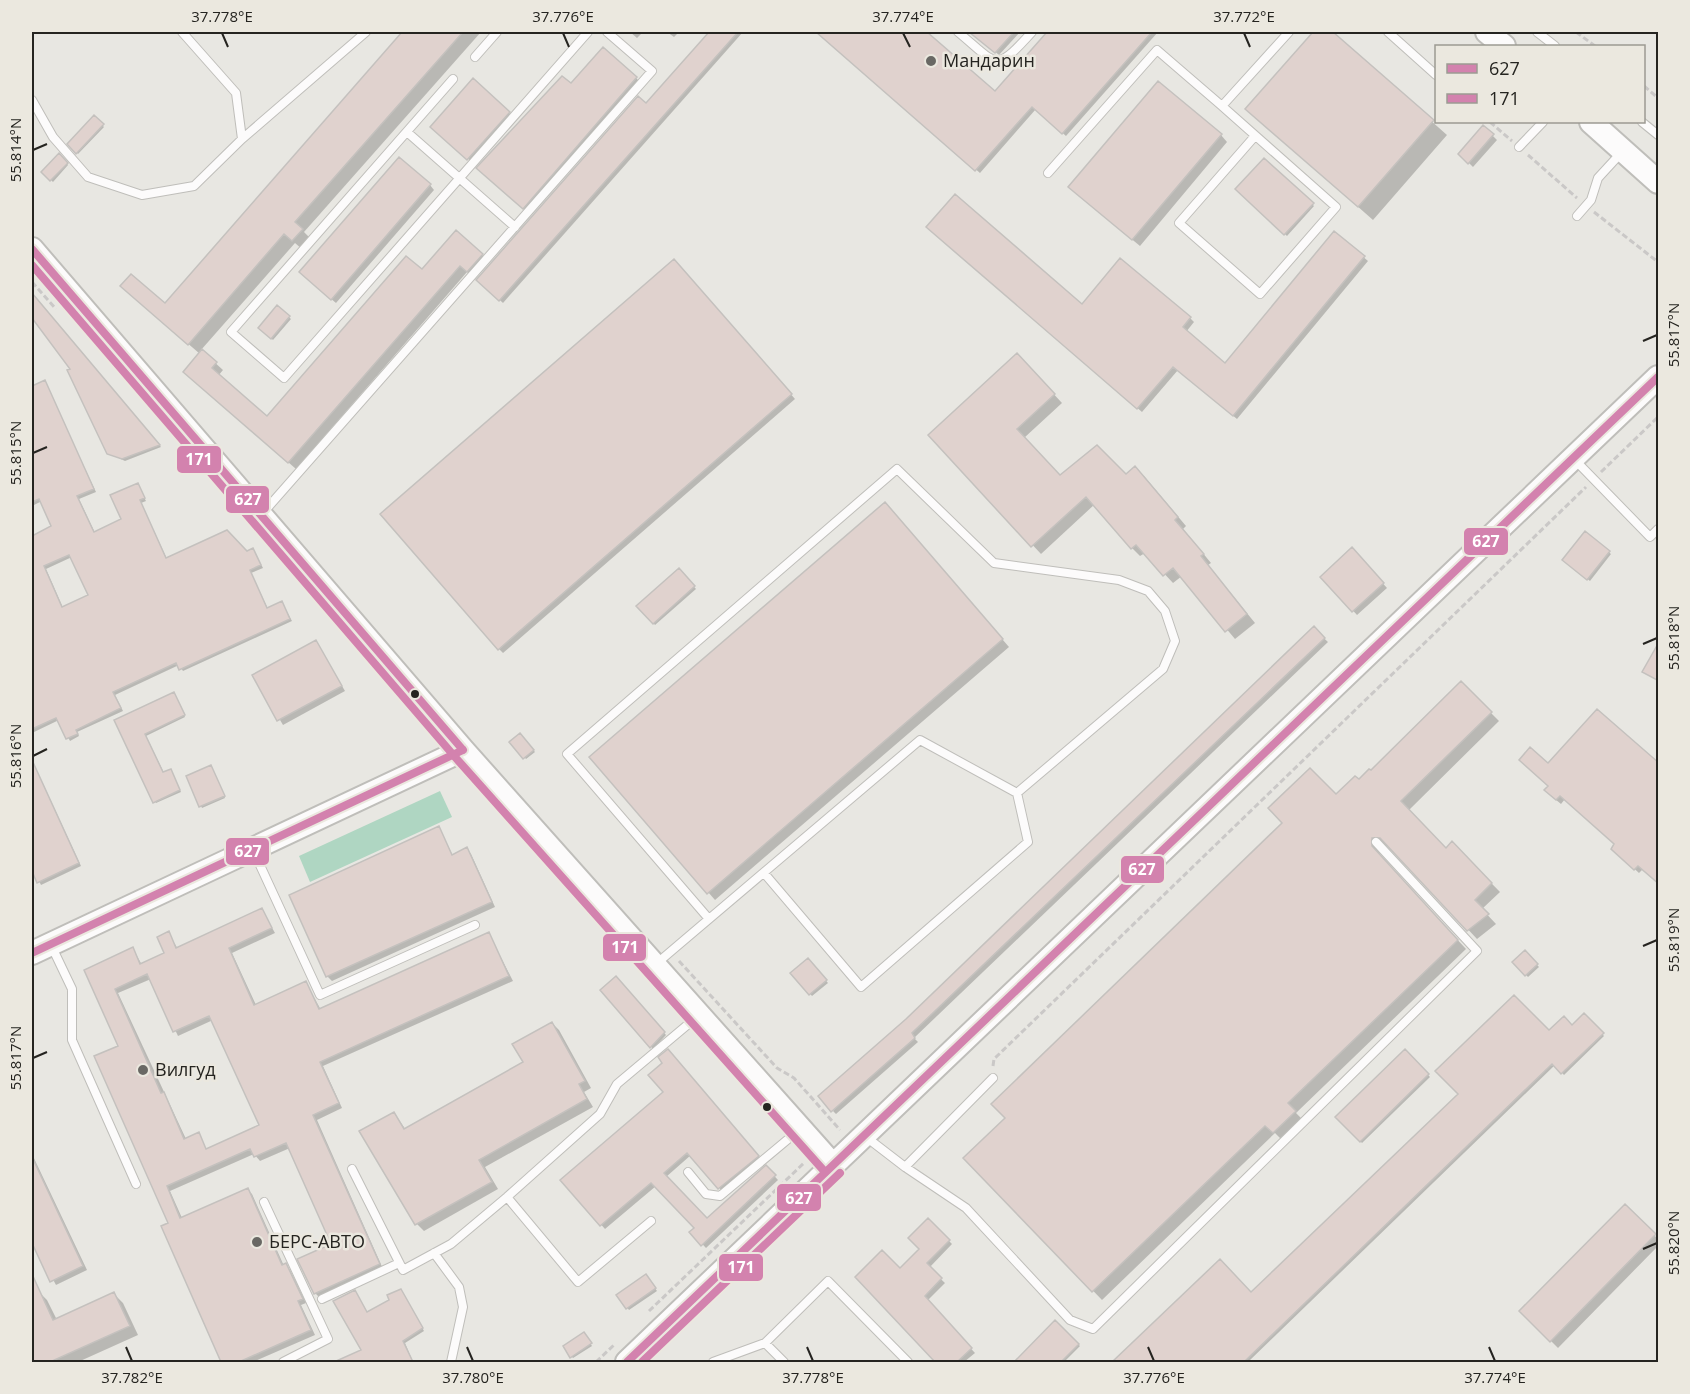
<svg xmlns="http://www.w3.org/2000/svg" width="1690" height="1394" viewBox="0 0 1690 1394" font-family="'Open Sans',sans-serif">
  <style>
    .green { fill: #afd6c2 }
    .shadow { fill: #0003; fill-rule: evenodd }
    .building { fill: #e0d2ce; stroke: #c4c1be; stroke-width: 1.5; fill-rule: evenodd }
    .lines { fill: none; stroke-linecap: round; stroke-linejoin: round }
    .lane-casing { stroke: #bfbeba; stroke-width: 10 }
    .secondary-casing { stroke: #bfbeba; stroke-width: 26 }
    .path { stroke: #cac8c7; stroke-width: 3; stroke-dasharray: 6 3; stroke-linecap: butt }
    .lane { stroke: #fcfbfb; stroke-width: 8 }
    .secondary { stroke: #fcfbfb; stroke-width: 22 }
    .bus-1-casing { stroke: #ebe8df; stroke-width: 12 }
    .bus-2-casing { stroke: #ebe8df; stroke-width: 12 }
    .bus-1 { stroke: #d382ae; stroke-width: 8 }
    .bus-2 { stroke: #d382ae; stroke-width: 8 }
    .ticks { fill: none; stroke: #252420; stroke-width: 2 }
    .poi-dot { fill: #696864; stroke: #ebe8df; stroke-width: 2 }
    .bus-dot { fill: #252420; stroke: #ebe8df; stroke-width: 2 }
    .labels { text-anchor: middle; stroke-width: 5; stroke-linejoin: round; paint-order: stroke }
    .poi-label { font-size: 18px; fill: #252420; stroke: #ebe8df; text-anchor: start }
    .line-badge { stroke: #ebe8df; stroke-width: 2 }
    .badge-label { font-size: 16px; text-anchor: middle; font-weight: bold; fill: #fff }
    .neatline { fill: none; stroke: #252420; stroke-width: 2 }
    .ticks-label { font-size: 15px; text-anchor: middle; fill: #252420 }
  </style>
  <rect width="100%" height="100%" fill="#e8e7e2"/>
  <!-- green -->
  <path class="green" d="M 440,791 L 452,817 L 310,882 L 299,856 Z"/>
  <!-- shadow -->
  <path class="shadow" d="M 404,32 L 417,32 L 422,36 L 426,32 L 481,32 L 304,232 L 311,239 L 303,250 L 295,243 L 201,350 L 223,370 L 218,376 L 267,418 L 422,271 L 482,255 L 489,262 L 474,278 L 467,272 L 296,469 L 192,378 L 200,354 L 132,295 L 165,305 Z
    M 630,32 L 643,32 L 637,38 Z
    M 667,32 L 679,32 L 674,37 Z
    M 711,32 L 743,32 L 503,303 L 478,280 L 646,105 Z
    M 818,32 L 925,32 L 995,93 L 1049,32 L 1158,32 L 1066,136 L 1036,109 L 980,173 Z
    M 971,32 L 1020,32 L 999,55 Z
    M 1315,32 L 1331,32 L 1447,135 L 1373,220 L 1247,109 Z
    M 636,78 L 640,82 L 528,212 L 483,172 L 572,86 Z
    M 509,113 L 513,117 L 473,163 L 436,131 Z
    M 94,117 L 104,127 L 78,154 L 69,144 Z
    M 1484,127 L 1497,140 L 1473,167 L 1460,154 Z
    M 1221,135 L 1227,142 L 1140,246 L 1077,194 Z
    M 59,155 L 68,165 L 53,182 L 43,172 Z
    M 1264,160 L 1314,206 L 1287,236 L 1237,189 Z
    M 430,185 L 434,190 L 336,303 L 305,277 Z
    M 932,231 L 1082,306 L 1120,260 L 1190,318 L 1194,322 L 1186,332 L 1226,365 L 1335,233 L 1368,261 L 1237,419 L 1178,370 L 1142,412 Z
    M 678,265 L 795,399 L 503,653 L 499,649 Z
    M 32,297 L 161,447 L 125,461 L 108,453 L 72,369 L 32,316 Z
    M 277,307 L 291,319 L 273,340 L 260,327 Z
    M 1025,363 L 1062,403 L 1024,438 L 1061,477 L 1144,476 L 1186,526 L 1183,529 L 1211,563 L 1208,565 L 1255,623 L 1235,639 L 1182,576 L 1173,583 L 1145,553 L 1140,556 L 1132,548 L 1095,504 L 1041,554 L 930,435 Z
    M 44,382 L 96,492 L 79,499 L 95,533 L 123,520 L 137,485 L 146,501 L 141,503 L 167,559 L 246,552 L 253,549 L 263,568 L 251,573 L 268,609 L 282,603 L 292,621 L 183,671 L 179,665 L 115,695 L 123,711 L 77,732 L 79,736 L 70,741 L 59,720 L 32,733 L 32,537 L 53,527 L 42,501 L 32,506 L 32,388 ZM 72,557 L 90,595 L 63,608 L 46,569 Z
    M 892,511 L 1009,647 L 715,900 L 591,758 Z
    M 1585,533 L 1611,554 L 1590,581 L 1564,560 Z
    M 1352,549 L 1387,588 L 1357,615 L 1322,577 Z
    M 679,570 L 696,589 L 655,625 L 639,606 Z
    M 1314,629 L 1328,642 L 914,1038 L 918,1042 L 836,1114 L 833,1111 L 907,1020 Z
    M 316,642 L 345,691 L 283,725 L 254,676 Z
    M 1461,683 L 1499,721 L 1408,811 L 1446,850 L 1452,843 L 1500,892 L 1482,909 L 1496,924 L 1477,939 L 1390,846 L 1379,846 L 1380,856 L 1466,949 L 1296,1113 L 1303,1120 L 1282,1140 L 1275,1133 L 1102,1300 L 965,1158 L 1336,796 L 1371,772 Z
    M 175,695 L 185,717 L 146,736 L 164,773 L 172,772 L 181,792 L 156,803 L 116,720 Z
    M 519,735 L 535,752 L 526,759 L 511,742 Z
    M 32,760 L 81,866 L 41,885 L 32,867 Z
    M 1549,766 L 1643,869 L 1639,873 L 1613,849 L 1616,845 L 1565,799 L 1561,804 L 1550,795 Z
    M 212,768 L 225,798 L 202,808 L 201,806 Z
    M 439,828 L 453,856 L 467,849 L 471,854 L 495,907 L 332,981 L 327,976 Z
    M 262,910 L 275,933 L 232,953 L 256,1005 L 306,983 L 321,1010 L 489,934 L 513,981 L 323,1066 L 342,1108 L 317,1120 L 383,1269 L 319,1297 L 315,1293 L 333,1244 L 290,1148 L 260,1161 L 254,1154 L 170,1191 L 182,1218 L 247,1189 L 252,1194 L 284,1266 L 290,1270 L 306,1303 L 301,1305 L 315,1335 L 253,1362 L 223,1362 L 163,1227 L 170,1224 L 120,1047 L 86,970 L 133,949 L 142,965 L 166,954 L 168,933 L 178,949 ZM 151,979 L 178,1036 L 213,1020 L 261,1126 L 208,1156 L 199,1134 L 186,1139 L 118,993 Z
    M 1525,952 L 1539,967 L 1528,977 L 1514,962 Z
    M 808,960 L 828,983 L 812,996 L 792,973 Z
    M 616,978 L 666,1035 L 653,1049 L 602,990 Z
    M 1584,1015 L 1604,1036 L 1564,1075 L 1555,1065 L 1248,1362 L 1125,1362 L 1120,1357 L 1251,1294 L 1460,1094 L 1549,1032 L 1572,1027 Z
    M 552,1023 L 559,1030 L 591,1088 L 584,1092 L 593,1107 L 485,1167 L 498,1189 L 424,1231 L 417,1224 L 361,1132 L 394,1113 L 406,1130 L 525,1063 Z
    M 1405,1051 L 1430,1077 L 1362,1143 L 1337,1117 Z
    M 671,1055 L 761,1160 L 723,1192 L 691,1155 L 666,1177 L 707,1220 L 766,1167 L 778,1180 L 706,1248 L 691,1232 L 696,1228 L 656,1186 L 605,1229 L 562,1180 L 665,1092 Z
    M 32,1154 L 87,1270 L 56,1285 L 32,1240 Z
    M 1625,1206 L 1658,1239 L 1658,1246 L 1558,1348 L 1521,1311 Z
    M 928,1220 L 952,1244 L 929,1268 L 945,1283 L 927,1301 L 975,1353 L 964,1362 L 937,1362 L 857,1277 L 900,1270 L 921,1249 Z
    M 647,1277 L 657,1291 L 629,1310 L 618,1295 Z
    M 38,1291 L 47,1300 L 57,1320 L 114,1294 L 123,1303 L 138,1335 L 78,1362 L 32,1362 L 32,1294 Z
    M 401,1291 L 424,1331 L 405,1343 L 413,1362 L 338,1362 L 363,1351 L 367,1313 L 391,1300 Z
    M 1055,1322 L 1080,1346 L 1064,1362 L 1017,1362 Z
    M 585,1336 L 592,1346 L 573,1358 L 572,1357 Z"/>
  <!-- building -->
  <path class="building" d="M 402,32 L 463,32 L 295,222 L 303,229 L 292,241 L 284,234 L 188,345 L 120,286 L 131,274 L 165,303 Z
    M 709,32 L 738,32 L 499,301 L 476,280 L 638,96 L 646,103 Z
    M 816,32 L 927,32 L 995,91 L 1047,32 L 1152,32 L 1062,134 L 1032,107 L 975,171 Z
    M 969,32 L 1014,32 L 995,53 Z
    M 1313,32 L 1333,32 L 1434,120 L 1358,207 L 1245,109 Z
    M 603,47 L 637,77 L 523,209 L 476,168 L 562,76 L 571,83 Z
    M 473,78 L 510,112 L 467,160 L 430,127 Z
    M 1158,81 L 1222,134 L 1132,240 L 1068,187 Z
    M 94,115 L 104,124 L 76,154 L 67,144 Z
    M 1483,125 L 1494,134 L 1468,164 L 1458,154 Z
    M 59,153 L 68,163 L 50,181 L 41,172 Z
    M 399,157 L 431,184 L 331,300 L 299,272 Z
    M 1264,158 L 1314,203 L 1284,235 L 1235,189 Z
    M 955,194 L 1082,304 L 1120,258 L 1191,317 L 1183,327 L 1225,363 L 1334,231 L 1365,256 L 1233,416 L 1173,367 L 1137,409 L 926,227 Z
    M 456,230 L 483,254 L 467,272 L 460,266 L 288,463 L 183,372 L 202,349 L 217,362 L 212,368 L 267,416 L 406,256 L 422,269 Z
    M 674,259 L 792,394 L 498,650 L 380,514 Z
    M 32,293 L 160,445 L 122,459 L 107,454 L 67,370 L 70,369 L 32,318 Z
    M 277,305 L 290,316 L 271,339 L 258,328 Z
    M 1017,353 L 1055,394 L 1017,429 L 1060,475 L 1097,445 L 1126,474 L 1135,466 L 1178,517 L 1175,520 L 1204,554 L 1201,556 L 1247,614 L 1225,632 L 1173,568 L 1163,576 L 1136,545 L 1131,549 L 1086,497 L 1031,547 L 928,435 Z
    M 45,380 L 94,489 L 77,496 L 94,532 L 121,519 L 110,495 L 138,483 L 145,498 L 140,500 L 166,558 L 227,530 L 247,551 L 253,548 L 261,565 L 250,570 L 267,608 L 282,601 L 290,619 L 179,670 L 176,663 L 113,692 L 121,708 L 76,730 L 78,734 L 66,739 L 56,718 L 32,729 L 32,536 L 51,526 L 39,499 L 32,502 L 32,386 ZM 69,555 L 88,595 L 62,607 L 44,566 Z
    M 885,502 L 1003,639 L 707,894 L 589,757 Z
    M 1585,531 L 1610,551 L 1587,580 L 1562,560 Z
    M 1352,547 L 1384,583 L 1352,612 L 1320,577 Z
    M 679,568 L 695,586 L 653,624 L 636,606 Z
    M 1314,626 L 1325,638 L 912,1033 L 915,1038 L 831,1112 L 818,1096 L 906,1019 Z
    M 316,640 L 342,686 L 277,721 L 252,675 Z
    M 1659,642 L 1659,681 L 1642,672 Z
    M 1461,681 L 1492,712 L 1401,801 L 1446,848 L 1452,841 L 1492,883 L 1475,900 L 1489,914 L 1467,931 L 1380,838 L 1372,838 L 1372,846 L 1458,940 L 1288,1103 L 1296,1111 L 1273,1133 L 1265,1126 L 1092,1292 L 963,1158 L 1005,1118 L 991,1104 L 1282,823 L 1268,808 L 1310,768 L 1336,794 L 1355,776 L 1359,779 L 1369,769 L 1371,770 Z
    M 174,692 L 185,715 L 145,734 L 163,772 L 171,769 L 180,790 L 153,803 L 114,720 Z
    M 1597,709 L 1659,763 L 1659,884 L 1638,866 L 1634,870 L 1611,849 L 1614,844 L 1560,796 L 1556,800 L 1544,790 L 1548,786 L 1519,760 L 1530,747 L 1548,763 Z
    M 520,733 L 534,750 L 523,759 L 509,742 Z
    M 32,760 L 79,863 L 37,883 L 32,871 Z
    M 211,765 L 225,796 L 199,807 L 186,776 Z
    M 439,826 L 452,855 L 467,847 L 492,902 L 326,977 L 289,895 Z
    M 262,908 L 272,928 L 229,948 L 254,1005 L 306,981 L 319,1009 L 489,932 L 509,976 L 320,1062 L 339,1103 L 313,1115 L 380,1264 L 314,1294 L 297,1259 L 331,1244 L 286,1143 L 254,1157 L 250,1149 L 167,1186 L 180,1218 L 248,1188 L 282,1265 L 286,1263 L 303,1299 L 298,1301 L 311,1330 L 239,1362 L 221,1362 L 161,1226 L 168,1223 L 94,1056 L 118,1046 L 84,970 L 133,947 L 140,964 L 164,953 L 157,937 L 169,931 L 176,948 ZM 147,974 L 173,1032 L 209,1016 L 259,1125 L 206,1149 L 199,1132 L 184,1139 L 164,1092 L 161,1093 L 115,989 Z
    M 1525,950 L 1538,964 L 1525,976 L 1512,962 Z
    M 808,958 L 827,980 L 809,995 L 790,973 Z
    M 616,976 L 665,1032 L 650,1048 L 600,990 Z
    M 1514,995 L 1549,1030 L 1564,1016 L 1572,1025 L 1584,1013 L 1604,1033 L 1561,1074 L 1552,1064 L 1244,1362 L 1112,1362 L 1220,1259 L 1251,1292 L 1458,1094 L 1435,1071 Z
    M 552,1022 L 585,1081 L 579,1084 L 587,1099 L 479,1160 L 492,1182 L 415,1225 L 359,1131 L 394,1112 L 404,1129 L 523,1062 L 512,1044 Z
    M 668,1049 L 759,1156 L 718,1189 L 687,1153 L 664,1173 L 707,1218 L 766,1165 L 776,1175 L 701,1246 L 689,1232 L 694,1228 L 651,1183 L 600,1226 L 560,1180 L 663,1092 L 648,1075 L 662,1063 L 658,1057 Z
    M 1405,1049 L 1429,1074 L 1360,1142 L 1335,1117 Z
    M 32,1157 L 83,1266 L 50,1282 L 32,1243 Z
    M 1625,1204 L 1656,1234 L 1550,1342 L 1519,1311 Z
    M 928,1218 L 950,1240 L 927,1263 L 942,1278 L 925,1296 L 972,1348 L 957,1362 L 935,1362 L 855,1277 L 882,1250 L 900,1268 L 919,1249 L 908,1238 Z
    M 32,1274 L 53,1320 L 114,1292 L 130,1326 L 50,1362 L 32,1362 Z
    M 646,1274 L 656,1288 L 626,1309 L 616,1295 Z
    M 401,1289 L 423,1328 L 403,1341 L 413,1362 L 334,1362 L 361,1350 L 333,1301 L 355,1290 L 367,1312 L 389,1300 L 387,1295 Z
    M 1055,1320 L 1079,1344 L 1061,1362 L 1014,1362 Z
    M 584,1332 L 592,1343 L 570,1358 L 563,1346 Z"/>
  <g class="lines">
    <!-- lane casing -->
    <g class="lane-casing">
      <path id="lane" d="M 958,32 C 998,65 994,74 1032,32
        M 1388,32 L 1436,75
        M 1537,32 L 1555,46
        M 475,57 L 497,32
        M 453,79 L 231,332 L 284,378 L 588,32
        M 32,100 L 53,137 L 88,177 L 142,195 L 194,186 L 242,139 L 236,93 L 182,32
        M 1222,106 L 1336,207 L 1260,294 L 1179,223 L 1255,136
        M 1642,122 L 1658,135
        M 407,132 L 515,227
        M 242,139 L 366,32
        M 1519,147 L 1543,122
        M 1048,173 L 1157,50 L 1222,106 L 1289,32
        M 1577,216 L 1591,200 L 1598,178 L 1621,153
        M 1574,459 L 1650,537 L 1658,529
        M 262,514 L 652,71 L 607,32
        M 253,850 L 320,995 L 475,925
        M 764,873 L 861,987 L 1028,842 L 1017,793
        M 51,945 L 72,989 L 72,1040 L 136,1184
        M 656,964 L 676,947 L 920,740 L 1017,793 L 1163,669 L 1175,641 L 1165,611 L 1148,591 L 1119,580 L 994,563 L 897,469 L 567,754 L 709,919
        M 866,1137 L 905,1167 L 993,1078
        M 905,1167 L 966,1208 L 1070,1320 L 1093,1329 L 1477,951 L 1376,842
        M 352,1169 L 403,1270 L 451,1244 L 507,1197 L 600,1114 L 617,1084 L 698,1016
        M 688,1172 L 706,1194 L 720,1196 L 799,1130
        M 507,1197 L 578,1282 L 651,1221
        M 264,1202 L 328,1339 L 283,1362
        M 434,1253 L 459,1287 L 463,1307 L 451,1362
        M 322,1299 L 399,1263
        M 765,1343 L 784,1362
        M 713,1362 L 765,1343 L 828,1281 L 908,1362"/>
    </g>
    <!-- secondary casing -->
    <g class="secondary-casing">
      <path id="secondary" d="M 1487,32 L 1504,46
        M 1591,122 L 1658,182
        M 32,249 L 463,750 L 833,1165
        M 32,953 L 463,750
        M 627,1362 L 1658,377"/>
    </g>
    <!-- path -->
    <path class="path" d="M 1576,32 L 1595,46
      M 1644,86 L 1658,98
      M 1490,122 L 1512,141
      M 1528,155 L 1577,198
      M 1594,212 L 1658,262
      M 32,282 L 56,309
      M 1601,472 L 1658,417
      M 679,961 L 777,1068 L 794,1078 L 840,1130
      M 993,1066 L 994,1059 L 1586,487
      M 649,1311 L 805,1162
      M 596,1362 L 614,1345"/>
    <!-- lane -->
    <use href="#lane" class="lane"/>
    <!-- secondary -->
    <use href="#secondary" class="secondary"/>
    <!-- bus-1 casing -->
    <g class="bus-1-casing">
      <path id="bus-1" d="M 32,249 L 463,750
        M 32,953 L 463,750
        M 627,1362 L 1658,377"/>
    </g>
    <!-- bus-2 casing -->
    <g class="bus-2-casing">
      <path id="bus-2" d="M 32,265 L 455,757 L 825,1172
        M 642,1362 L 840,1173"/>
    </g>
    <!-- bus-1 -->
    <use href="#bus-1" class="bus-1"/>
    <!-- bus-2 -->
    <use href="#bus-2" class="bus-2"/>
  </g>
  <!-- ticks -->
  <path class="ticks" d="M 222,33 L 228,47M 563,33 L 569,47M 903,33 L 910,47M 1244,33 L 1250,47M 33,150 L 47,144M 1643,341 L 1657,335M 33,453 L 47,447M 1643,644 L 1657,638M 33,756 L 47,749M 1643,946 L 1657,940M 33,1058 L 47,1052M 1643,1249 L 1657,1243M 126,1347 L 132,1361M 467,1347 L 473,1361M 807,1347 L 813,1361M 1148,1347 L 1154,1361M 1489,1347 L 1495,1361"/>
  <!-- markers -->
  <g class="poi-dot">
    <circle cx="931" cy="61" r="6"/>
    <circle cx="143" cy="1070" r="6"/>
    <circle cx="257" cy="1242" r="6"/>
  </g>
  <g class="bus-dot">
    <circle cx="415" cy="694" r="5"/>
    <circle cx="767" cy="1107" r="5"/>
  </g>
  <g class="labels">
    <!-- poi labels -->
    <g class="poi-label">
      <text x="943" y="67">Мандарин</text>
      <text x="155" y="1076">Вилгуд</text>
      <text x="269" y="1248">БЕРС-АВТО</text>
    </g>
  </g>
  <g class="line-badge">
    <rect x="176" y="445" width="46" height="29" rx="6" fill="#d382ae"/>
    <rect x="225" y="485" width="45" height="29" rx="6" fill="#d382ae"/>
    <rect x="1463" y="527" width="46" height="29" rx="6" fill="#d382ae"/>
    <rect x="225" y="837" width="45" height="29" rx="6" fill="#d382ae"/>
    <rect x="1120" y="855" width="45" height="29" rx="6" fill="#d382ae"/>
    <rect x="602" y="933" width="45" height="29" rx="6" fill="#d382ae"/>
    <rect x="776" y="1183" width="46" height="29" rx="6" fill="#d382ae"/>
    <rect x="718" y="1253" width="46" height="29" rx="6" fill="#d382ae"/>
  </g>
  <g class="badge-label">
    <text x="199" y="465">171</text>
    <text x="248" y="505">627</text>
    <text x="1486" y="547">627</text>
    <text x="248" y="857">627</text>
    <text x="1142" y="875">627</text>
    <text x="625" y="953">171</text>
    <text x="799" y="1204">627</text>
    <text x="741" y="1273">171</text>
  </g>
  <!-- border -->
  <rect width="1690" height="1394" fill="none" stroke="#ebe8df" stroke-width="66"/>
  <!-- legend -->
  <rect x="1435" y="45" width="210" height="78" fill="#ebe8df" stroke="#9c9a93" stroke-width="1.5"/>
  <rect x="1447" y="64" width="30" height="9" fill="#d382ae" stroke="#9c9a93" stroke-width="1.5"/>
  <text x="1489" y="75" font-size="18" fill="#252420">627</text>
  <rect x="1447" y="94" width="30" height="9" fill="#d382ae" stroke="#9c9a93" stroke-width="1.5"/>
  <text x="1489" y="105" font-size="18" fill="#252420">171</text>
  <rect x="33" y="33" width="1624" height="1328" class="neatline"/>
  <g class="ticks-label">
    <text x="222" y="22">37.778°E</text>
    <text x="563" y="22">37.776°E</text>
    <text x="903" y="22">37.774°E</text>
    <text x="1244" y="22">37.772°E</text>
    <text transform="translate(16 150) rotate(-90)" y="5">55.814°N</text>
    <text transform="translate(1674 335) rotate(-90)" y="5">55.817°N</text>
    <text transform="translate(16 453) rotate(-90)" y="5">55.815°N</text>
    <text transform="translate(1674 638) rotate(-90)" y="5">55.818°N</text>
    <text transform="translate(16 756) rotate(-90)" y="5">55.816°N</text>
    <text transform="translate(1674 940) rotate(-90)" y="5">55.819°N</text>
    <text transform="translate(16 1058) rotate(-90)" y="5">55.817°N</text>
    <text transform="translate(1674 1243) rotate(-90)" y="5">55.820°N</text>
    <text x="132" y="1383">37.782°E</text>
    <text x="473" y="1383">37.780°E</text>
    <text x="813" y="1383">37.778°E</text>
    <text x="1154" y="1383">37.776°E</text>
    <text x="1495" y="1383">37.774°E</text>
  </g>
</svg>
